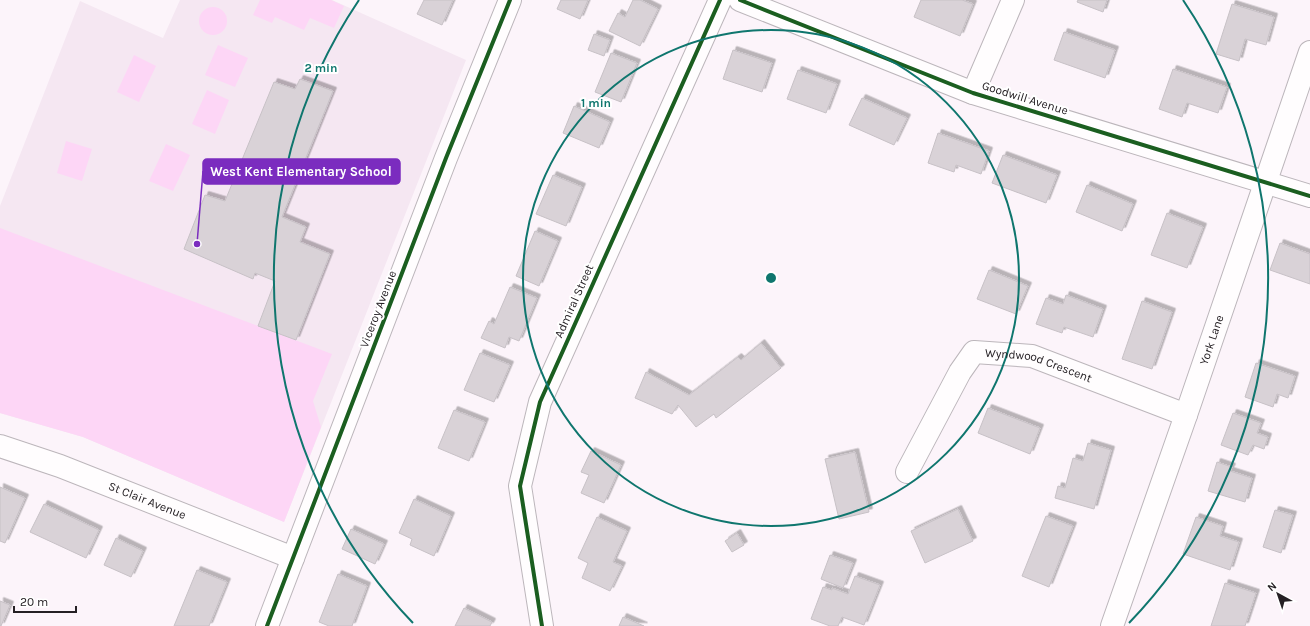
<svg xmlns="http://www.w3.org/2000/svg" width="1310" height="626" viewBox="0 0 1310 626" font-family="Karla,sans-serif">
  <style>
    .built { fill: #f5e7f2 }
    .green { fill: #fdd6f6 }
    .building { fill: #d9d2d7; stroke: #c7c1c6; filter: url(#shadow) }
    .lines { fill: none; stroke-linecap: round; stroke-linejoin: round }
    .minor-casing { stroke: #bcb6bb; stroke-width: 24 }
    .minor { stroke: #fffdfe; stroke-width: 22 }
    .cycleway-casing { stroke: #fff; stroke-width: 6 }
    .cycleway { stroke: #1b5e20; stroke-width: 4 }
    .ring { fill: none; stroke: #0f766e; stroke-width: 2 }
    .labels { text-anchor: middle; stroke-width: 4; stroke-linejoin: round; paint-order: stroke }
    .street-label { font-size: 12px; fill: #252024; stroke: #fff }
    .centre { fill: #0f766e; stroke: #fff; stroke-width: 2 }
    .ring-label { font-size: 12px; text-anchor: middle; font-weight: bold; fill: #0f766e; stroke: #fff; stroke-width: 4; stroke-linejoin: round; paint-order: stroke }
    .leader { fill: none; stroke: #7b2cbf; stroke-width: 1.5 }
    .callout-dot { fill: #7b2cbf; stroke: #fff; stroke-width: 1.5 }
    .callout { fill: #7b2cbf; stroke: #7b2cbf; stroke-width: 1.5 }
    .callout-label { font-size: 13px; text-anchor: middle; font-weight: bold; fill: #fff }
  </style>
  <defs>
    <filter id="shadow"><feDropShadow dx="3.5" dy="-3.5" stdDeviation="0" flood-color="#0004"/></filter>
  </defs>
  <rect width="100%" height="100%" fill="#fcf4fa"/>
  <!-- built -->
  <path class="built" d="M 180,0 L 332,0 L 466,60 L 284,522 L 83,437 L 0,413 L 0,206 L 80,1 L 163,38 Z"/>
  <!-- green -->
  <path class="green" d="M 260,0 L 331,0 L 344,6 L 334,28 L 310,18 L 304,30 L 275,17 L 272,23 L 253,15 Z
    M199 21a14 14 0 1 1 28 0a14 14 0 1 1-28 0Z
    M 218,45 L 248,58 L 235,87 L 205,75 Z
    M 134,55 L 156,66 L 139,102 L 117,92 Z
    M 207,90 L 229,100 L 215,134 L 192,124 Z
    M 66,141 L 92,149 L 82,181 L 57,173 Z
    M 166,144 L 190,155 L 173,191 L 149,181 Z
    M 0,228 L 332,354 L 313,401 L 321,427 L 284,522 L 83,437 L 0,413 Z"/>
  <!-- building -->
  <path class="building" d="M 424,0 L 453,0 L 442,25 L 417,14 Z
    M 561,0 L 588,0 L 580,19 L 557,9 Z
    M 633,0 L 640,0 L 658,9 L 640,46 L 609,31 L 618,13 L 625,17 Z
    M 921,0 L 962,0 L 973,4 L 960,36 L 914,17 Z
    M 1078,0 L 1107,0 L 1103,12 L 1077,2 Z
    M 1232,4 L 1274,17 L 1266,45 L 1245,39 L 1239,61 L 1216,54 Z
    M 1064,32 L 1115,50 L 1105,78 L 1054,60 Z
    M 594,34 L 610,40 L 604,56 L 588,50 Z
    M 733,50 L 772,63 L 762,92 L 723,79 Z
    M 611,53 L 637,63 L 621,102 L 595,92 Z
    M 1173,69 L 1227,87 L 1218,113 L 1187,103 L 1182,117 L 1159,109 Z
    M 798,70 L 837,84 L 826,113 L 787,99 Z
    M 300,79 L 333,91 L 282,217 L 306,227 L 300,242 L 330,254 L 296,340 L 258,326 L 275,281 L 255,273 L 253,279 L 184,249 L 205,195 L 225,201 L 274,82 L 295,89 Z
    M 862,98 L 907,118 L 894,145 L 849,125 Z
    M 574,106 L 610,122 L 599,148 L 563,133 Z
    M 938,133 L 989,151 L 981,174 L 956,165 L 954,172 L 928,163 Z
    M 1003,155 L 1057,175 L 1046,203 L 992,183 Z
    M 553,175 L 582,187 L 566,226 L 536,214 Z
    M 1087,185 L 1133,204 L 1122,231 L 1076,212 Z
    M 1167,213 L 1203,227 L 1187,268 L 1151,255 Z
    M 535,231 L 558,241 L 539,286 L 516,276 Z
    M 1280,243 L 1310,254 L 1310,284 L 1270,270 Z
    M 989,270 L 1028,286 L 1016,314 L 977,299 Z
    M 510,287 L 537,298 L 519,341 L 509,337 L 505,348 L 481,338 L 489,321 L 494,324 Z
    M 1066,295 L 1103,309 L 1093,337 L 1064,327 L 1062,333 L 1036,324 L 1046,298 L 1063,304 Z
    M 1142,301 L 1172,312 L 1152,369 L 1122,359 Z
    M 761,343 L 781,368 L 716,418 L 714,414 L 696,427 L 678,405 L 672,414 L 635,398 L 646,372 L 689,395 L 738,357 L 741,360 Z
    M 480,353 L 510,365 L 494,402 L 464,390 Z
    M 1256,363 L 1295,376 L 1288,398 L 1277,394 L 1273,407 L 1245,397 Z
    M 988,408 L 1040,428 L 1030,454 L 978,433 Z
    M 454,410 L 485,422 L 469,461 L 438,448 Z
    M 1233,413 L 1261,423 L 1257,433 L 1268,437 L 1264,449 L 1253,445 L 1248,455 L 1221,445 Z
    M 1088,443 L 1111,450 L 1094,509 L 1055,498 L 1058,486 L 1065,488 L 1073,458 L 1083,461 Z
    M 591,451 L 621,465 L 604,503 L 581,493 L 589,475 L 581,472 Z
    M 855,452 L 869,512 L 839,519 L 825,459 Z
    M 1217,462 L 1232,467 L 1230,471 L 1252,478 L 1245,502 L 1208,491 Z
    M 0,487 L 25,498 L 5,543 L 0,541 Z
    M 414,499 L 451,516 L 434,556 L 410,545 L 412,539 L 399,533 Z
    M 44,504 L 99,530 L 86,558 L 30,532 Z
    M 958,509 L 973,541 L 925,563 L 911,531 Z
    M 1275,510 L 1293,515 L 1281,553 L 1263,547 Z
    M 1046,516 L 1073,526 L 1049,587 L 1022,576 Z
    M 597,517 L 627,531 L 613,562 L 622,566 L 610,591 L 582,578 L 588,563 L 578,558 Z
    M 1196,517 L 1223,526 L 1220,536 L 1239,542 L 1230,570 L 1183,554 Z
    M 351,529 L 384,544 L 375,564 L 342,549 Z
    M 737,533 L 744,545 L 732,552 L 725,541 Z
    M 116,538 L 143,551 L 131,577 L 104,565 Z
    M 830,555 L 853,563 L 843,588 L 821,579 Z
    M 197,570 L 227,582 L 209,626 L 174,626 Z
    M 338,574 L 367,586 L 352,626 L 329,626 L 319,622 Z
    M 855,576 L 880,585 L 864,625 L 842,617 L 838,626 L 830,626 L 811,619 L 823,587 L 832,590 L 832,588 L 848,594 Z
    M 1225,583 L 1256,593 L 1245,626 L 1211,626 Z
    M 0,601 L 10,605 L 1,626 L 0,626 Z
    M 464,608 L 492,622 L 490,626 L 455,626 Z
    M 623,617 L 644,626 L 619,626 Z"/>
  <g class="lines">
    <!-- minor casing -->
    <g class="minor-casing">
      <g id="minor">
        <path d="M 740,0 L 973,93 L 1310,196"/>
        <path d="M 973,93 L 1013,0"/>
        <path id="s1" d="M 0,446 L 60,466 L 293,558"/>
        <path id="s2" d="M 907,472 L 960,372 L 974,352 L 1032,356 L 1186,415"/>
        <path d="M 267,626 L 446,158 L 510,0"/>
        <path d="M 542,626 L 520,486 L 540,402 L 720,0"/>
        <path id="s3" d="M 1112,626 L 1186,415 L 1310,52"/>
      </g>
    </g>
    <!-- minor -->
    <use href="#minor" class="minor"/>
    <!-- cycleway casing -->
    <g class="cycleway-casing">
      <path id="cycleway" d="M 740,0 L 973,93 L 1310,196
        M 267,626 L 446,158 L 510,0
        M 542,626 L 520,486 L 540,402 L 720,0"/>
    </g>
    <!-- cycleway -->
    <use href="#cycleway" class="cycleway"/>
  </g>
  <!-- distance rings -->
  <g class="ring">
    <circle cx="771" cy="278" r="248"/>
    <path d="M413 623A497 497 0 0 1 359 0M1183 0A497 497 0 0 1 1129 623"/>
  </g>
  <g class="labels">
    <!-- street labels -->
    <g class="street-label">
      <text transform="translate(1025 98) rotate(17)" y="4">Goodwill Avenue</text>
      <text transform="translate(574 301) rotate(-66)" y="4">Admiral Street</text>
      <text transform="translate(378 309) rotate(-69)" y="4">Viceroy Avenue</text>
      <text dy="4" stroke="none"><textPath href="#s3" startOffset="303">York Lane</textPath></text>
      <text dy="4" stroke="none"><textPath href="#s2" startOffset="204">Wyndwood Crescent</textPath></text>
      <text dy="4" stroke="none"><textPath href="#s1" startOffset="157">St Clair Avenue</textPath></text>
    </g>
  </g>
  <circle cx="771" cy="278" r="6" class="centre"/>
  <g class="ring-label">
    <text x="321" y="72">2 min</text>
    <text x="596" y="107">1 min</text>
  </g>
  <!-- callouts -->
  <path class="leader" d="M197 244L203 171"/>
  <circle class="callout-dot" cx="197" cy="244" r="4"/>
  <rect class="callout" x="203" y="159" width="197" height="25" rx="4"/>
  <g class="callout-label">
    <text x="301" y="176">West Kent Elementary School</text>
  </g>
  <!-- north arrow -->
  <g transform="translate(1278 594) rotate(320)" stroke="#ffffff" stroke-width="3" paint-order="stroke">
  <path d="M0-3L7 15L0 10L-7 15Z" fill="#252024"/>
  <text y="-6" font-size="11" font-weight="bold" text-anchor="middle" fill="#252024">N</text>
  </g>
  <!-- scale -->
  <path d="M14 606v6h62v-6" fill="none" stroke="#252024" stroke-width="2"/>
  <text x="20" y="606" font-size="12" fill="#252024" stroke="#ffffff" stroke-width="3" paint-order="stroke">20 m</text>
</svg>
